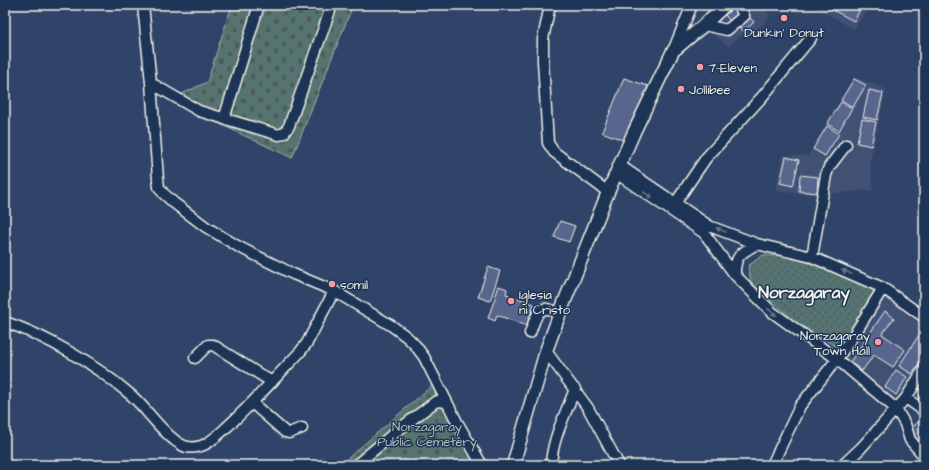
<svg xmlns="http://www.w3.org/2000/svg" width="929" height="470" viewBox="0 0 929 470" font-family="'Architects Daughter',sans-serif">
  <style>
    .built { fill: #3f5175 }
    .cemetery { fill: url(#cemetery-stones); stroke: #a4b2ac }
    .park { fill: url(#park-dots); stroke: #a4b2ac }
    .building { fill: #58668e; stroke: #f4f1e8 }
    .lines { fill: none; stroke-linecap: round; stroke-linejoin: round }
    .minor-casing { stroke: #f4f1e8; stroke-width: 13 }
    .major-casing { stroke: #f4f1e8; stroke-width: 15 }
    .minor { stroke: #1d3557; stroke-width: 10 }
    .major { stroke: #1d3557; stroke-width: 12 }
    .oneway { fill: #68778a }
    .poi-dot { fill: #ff9aa2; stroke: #1d3557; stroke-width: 1.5 }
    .labels { text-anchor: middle; stroke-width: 3; stroke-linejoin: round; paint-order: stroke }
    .poi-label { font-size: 13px; fill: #f4f1e8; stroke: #1d3557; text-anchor: start }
    .park-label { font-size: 13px; fill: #b4bfb8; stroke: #1d3557 }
    .district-label { font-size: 17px; font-weight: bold; fill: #f4f1e8; stroke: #1d3557 }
  </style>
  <defs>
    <pattern id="cemetery-stones" width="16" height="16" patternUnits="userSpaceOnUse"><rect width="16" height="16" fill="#547371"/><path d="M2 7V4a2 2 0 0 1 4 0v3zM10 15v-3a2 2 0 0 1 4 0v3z" fill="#4e5b59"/></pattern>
    <pattern id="park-dots" width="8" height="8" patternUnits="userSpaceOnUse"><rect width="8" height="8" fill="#547371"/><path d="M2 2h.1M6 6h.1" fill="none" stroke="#4e5b59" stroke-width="1.8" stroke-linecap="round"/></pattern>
  </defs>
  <rect width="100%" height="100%" fill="#2f4468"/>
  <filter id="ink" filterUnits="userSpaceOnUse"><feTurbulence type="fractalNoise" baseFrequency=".025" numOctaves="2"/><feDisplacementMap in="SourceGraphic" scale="8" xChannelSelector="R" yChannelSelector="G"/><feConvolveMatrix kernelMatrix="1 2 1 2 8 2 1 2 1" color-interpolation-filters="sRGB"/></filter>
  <g filter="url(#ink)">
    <!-- built -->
    <path class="built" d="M 732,5 L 762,5 L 771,16 L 749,38 L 739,36 L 729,47 L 706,29 Z
      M 812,5 L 871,5 L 854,29 Z
      M 854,77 L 886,89 L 870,161 L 873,190 L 816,195 L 775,191 L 784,155 L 808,156 Z
      M 885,296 L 924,321 L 924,362 L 898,402 L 843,361 Z"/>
    <!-- cemetery -->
    <path class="cemetery" d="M 232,5 L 353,5 L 292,158 L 169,100 L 207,82 Z
      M 435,383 L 481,465 L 340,465 Z"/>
    <!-- park -->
    <path class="park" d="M 763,255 L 786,256 L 816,265 L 878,291 L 837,347 L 796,322 L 751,283 L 748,266 Z"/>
    <!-- building -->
    <path class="building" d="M 823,5 L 860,5 L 862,6 L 854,21 Z
      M 733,8 L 741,16 L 732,24 L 725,15 Z
      M 747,15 L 754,22 L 744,32 L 737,24 Z
      M 624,78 L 648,86 L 639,110 L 625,141 L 602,132 Z
      M 854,79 L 866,85 L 853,107 L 841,100 Z
      M 869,90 L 883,93 L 877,120 L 863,117 Z
      M 841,102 L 852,108 L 839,131 L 827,124 Z
      M 862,119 L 876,122 L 871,146 L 857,143 Z
      M 827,126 L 839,134 L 825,156 L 813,149 Z
      M 786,157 L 799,160 L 793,186 L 780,183 Z
      M 800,175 L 818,177 L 817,193 L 799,191 Z
      M 560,221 L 575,226 L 569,242 L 554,237 Z
      M 488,267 L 500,271 L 490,301 L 478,297 Z
      M 499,286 L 507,289 L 506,294 L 534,304 L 527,326 L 497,315 L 495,321 L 488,318 Z
      M 885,311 L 894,318 L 882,334 L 905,350 L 893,367 L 874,355 L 862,371 L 850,362 Z
      M 919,335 L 924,338 L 924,356 L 912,374 L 899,366 Z
      M 896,370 L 907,377 L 896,395 L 885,387 Z
      M 924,390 L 924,407 L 916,402 Z
      M 924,417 L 924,450 L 908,431 Z"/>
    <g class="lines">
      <!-- minor casing -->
      <g class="minor-casing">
        <path id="minor" d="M 143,5 L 151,83 L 158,179 L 159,187 L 163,193 L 174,203 L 206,227 L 239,247 L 293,274 L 334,291 L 392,326 L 407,337 L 415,345 L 424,357 L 457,422 L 482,465
          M 550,5 L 543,39 L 543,61 L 548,143 L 554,152 L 608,192
          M 704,25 L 727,30 L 744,16 L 739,5
          M 673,51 L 692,5
          M 151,83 L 199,111 L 279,135 L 284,133 L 289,126 L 332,5
          M 224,119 L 259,5
          M 619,165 L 709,226 L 757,244 L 812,257 L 883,288 L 924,317
          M 616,173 L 704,233 L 735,275 L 772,312 L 837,359 L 896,409 L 905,424 L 910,440 L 924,456
          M 676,202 L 706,158 L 762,97 L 811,38
          M 812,257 L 826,175 L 829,167 L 846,145
          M 735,275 C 734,256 742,252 757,244
          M 5,322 C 47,336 97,366 131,395 C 148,410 161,432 180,444 C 186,448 194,448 201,446 C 211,443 220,433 228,426 C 253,403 276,377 300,352 L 307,343 L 334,291
          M 530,333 C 533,326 537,307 547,309 C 551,310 556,312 560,313
          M 546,351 L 588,408 L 619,465
          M 195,358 L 208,345 L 213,345 L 272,382
          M 906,398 L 924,411
          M 252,403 L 285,432 L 289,433 L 302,428
          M 356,465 L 398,430 L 435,402 L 438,401 L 447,402
          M 551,465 C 552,439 566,413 575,389
          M 772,465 L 800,406 L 837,359 L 859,327 L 883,288
          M 843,465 L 861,448 L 906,398 L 924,369"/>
      </g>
      <!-- major casing -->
      <g class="major-casing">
        <path id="major" d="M 513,465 L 546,351 L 560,313 L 608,192 L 634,132 L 673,51 L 704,25 L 725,5"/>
      </g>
      <!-- minor -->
      <use href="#minor" class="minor"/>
      <!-- major -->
      <use href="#major" class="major"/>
    </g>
    <!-- one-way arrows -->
    <defs><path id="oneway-solid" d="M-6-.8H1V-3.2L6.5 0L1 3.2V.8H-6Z"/></defs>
    <g class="oneway">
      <use href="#oneway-solid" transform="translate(648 195) rotate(34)"/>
      <use href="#oneway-solid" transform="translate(721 230) rotate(-158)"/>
      <use href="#oneway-solid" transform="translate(847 272) rotate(-156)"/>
      <use href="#oneway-solid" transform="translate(772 312) rotate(39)"/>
    </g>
  </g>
  <!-- markers -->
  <g class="poi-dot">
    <circle cx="784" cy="18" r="4"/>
    <circle cx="700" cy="67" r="4"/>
    <circle cx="681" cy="89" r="4"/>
    <circle cx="332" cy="284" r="4"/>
    <circle cx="511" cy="301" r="4"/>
    <circle cx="878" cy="342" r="4"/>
  </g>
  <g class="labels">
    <!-- poi labels -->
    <g class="poi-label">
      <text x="784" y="37" text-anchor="middle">Dunkin' Donut</text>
      <text x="708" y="72">7-Eleven</text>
      <text x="689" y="94">Jollibee</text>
      <text x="340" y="289">somil</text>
      <text x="519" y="299">Iglesia<tspan x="519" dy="15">ni Cristo</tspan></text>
      <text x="870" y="340" text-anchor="end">Norzagaray<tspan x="870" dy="15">Town Hall</tspan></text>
    </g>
    <!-- park labels -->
    <g class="park-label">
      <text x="427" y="431">Norzagaray<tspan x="427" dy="15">Public Cemetery</tspan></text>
    </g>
    <!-- district labels -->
    <g class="district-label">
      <text x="804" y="298">Norzagaray</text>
    </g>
  </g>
  <!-- margin -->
  <rect width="929" height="470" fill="none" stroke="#1d3557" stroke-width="20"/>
  <rect x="10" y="10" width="909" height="450" fill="none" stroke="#f4f1e8" stroke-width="1.5" filter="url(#ink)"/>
</svg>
